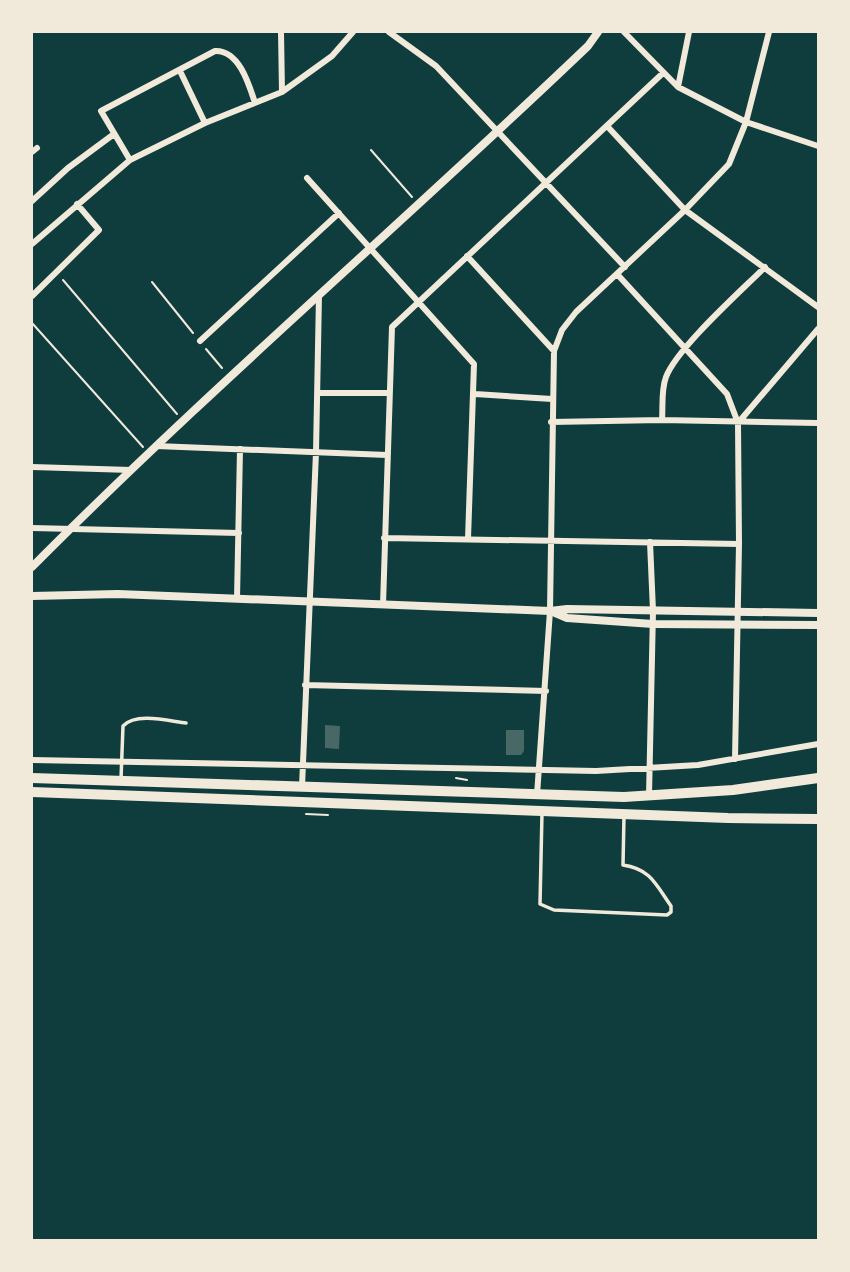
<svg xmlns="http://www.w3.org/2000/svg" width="850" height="1272" viewBox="0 0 850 1272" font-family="'Sofia Sans Condensed',sans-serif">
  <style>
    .building { fill: #486865 }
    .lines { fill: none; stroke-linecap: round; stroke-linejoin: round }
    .path { stroke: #f1e9da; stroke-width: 2 }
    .service { stroke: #f1e9da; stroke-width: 3.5 }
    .minor { stroke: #f1e9da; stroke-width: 6 }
    .tertiary { stroke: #f1e9da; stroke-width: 8 }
    .trunk { stroke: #f1e9da; stroke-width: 10 }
  </style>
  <rect width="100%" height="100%" fill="#0f3d3e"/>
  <!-- building -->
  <path class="building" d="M 325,725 L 340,726 L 339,749 L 325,748 Z
    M 506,730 L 524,730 L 524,751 L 521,755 L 506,755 Z"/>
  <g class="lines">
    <!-- path -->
    <path class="path" d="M 371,150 L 412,197
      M 63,280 L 177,414
      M 152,282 L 193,333
      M 32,323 L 143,447
      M 206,349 L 222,368
      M 456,778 L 467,780
      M 306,814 L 328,815"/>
    <!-- service -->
    <path class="service" d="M 121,779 L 123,726 C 136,712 169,721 186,723
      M 542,813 L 540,904 L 554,910 L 667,915 L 671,912 L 671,906 C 656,885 651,869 623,865 L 624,816"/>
    <!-- minor -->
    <path class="minor" d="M 281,32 L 282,92
      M 389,32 L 436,66 L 625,267
      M 624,32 L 678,87 L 746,122 L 818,146
      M 180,71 L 205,123
      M 678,87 L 689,32
      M 607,126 L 685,210 L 818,307
      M 32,152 L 37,148
      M 130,160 L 101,111 L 215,51 C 239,50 249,84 255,103
      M 307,178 L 474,364 L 468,539
      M 32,201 L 68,168 L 114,134
      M 32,244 L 130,160 L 205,123 L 282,92 L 332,56 L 353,32
      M 467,256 L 554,351
      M 617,274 L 727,394 L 738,423
      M 32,296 L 99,230 L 77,204
      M 200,341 L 339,213
      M 318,393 L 388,393
      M 475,394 L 552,399
      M 662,420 C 663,406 661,390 666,377 C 677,348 741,291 765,267
      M 551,422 L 662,420 L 818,423
      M 156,446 L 387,455
      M 32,467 L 131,470
      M 32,528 L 239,533
      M 384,538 L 739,544
      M 237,599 L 240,449
      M 383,605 L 392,327 L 663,73
      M 305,685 L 546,691
      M 735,759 L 739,544 L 738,423 L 818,329
      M 32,760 L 596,771 L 698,765 L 818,744
      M 302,787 L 316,452 L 319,295
      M 537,795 L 550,611 L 554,351 L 562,330 L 576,312 L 685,210 L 729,164 L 746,122 L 769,32
      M 649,796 L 653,611 L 650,542"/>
    <!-- tertiary -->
    <path class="tertiary" d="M 32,567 C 211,387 404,222 588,46 L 598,32
      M 32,596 L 118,594 L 550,611 L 567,609 L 818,613
      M 553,612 L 567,618 L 653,624 L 818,625"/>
    <!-- trunk -->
    <path class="trunk" d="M 32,778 L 624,797 L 733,790 L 818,778
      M 32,792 L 728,818 L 818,819"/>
  </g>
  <!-- border -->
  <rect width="850" height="1272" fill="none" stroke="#f1e9da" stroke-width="66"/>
</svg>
